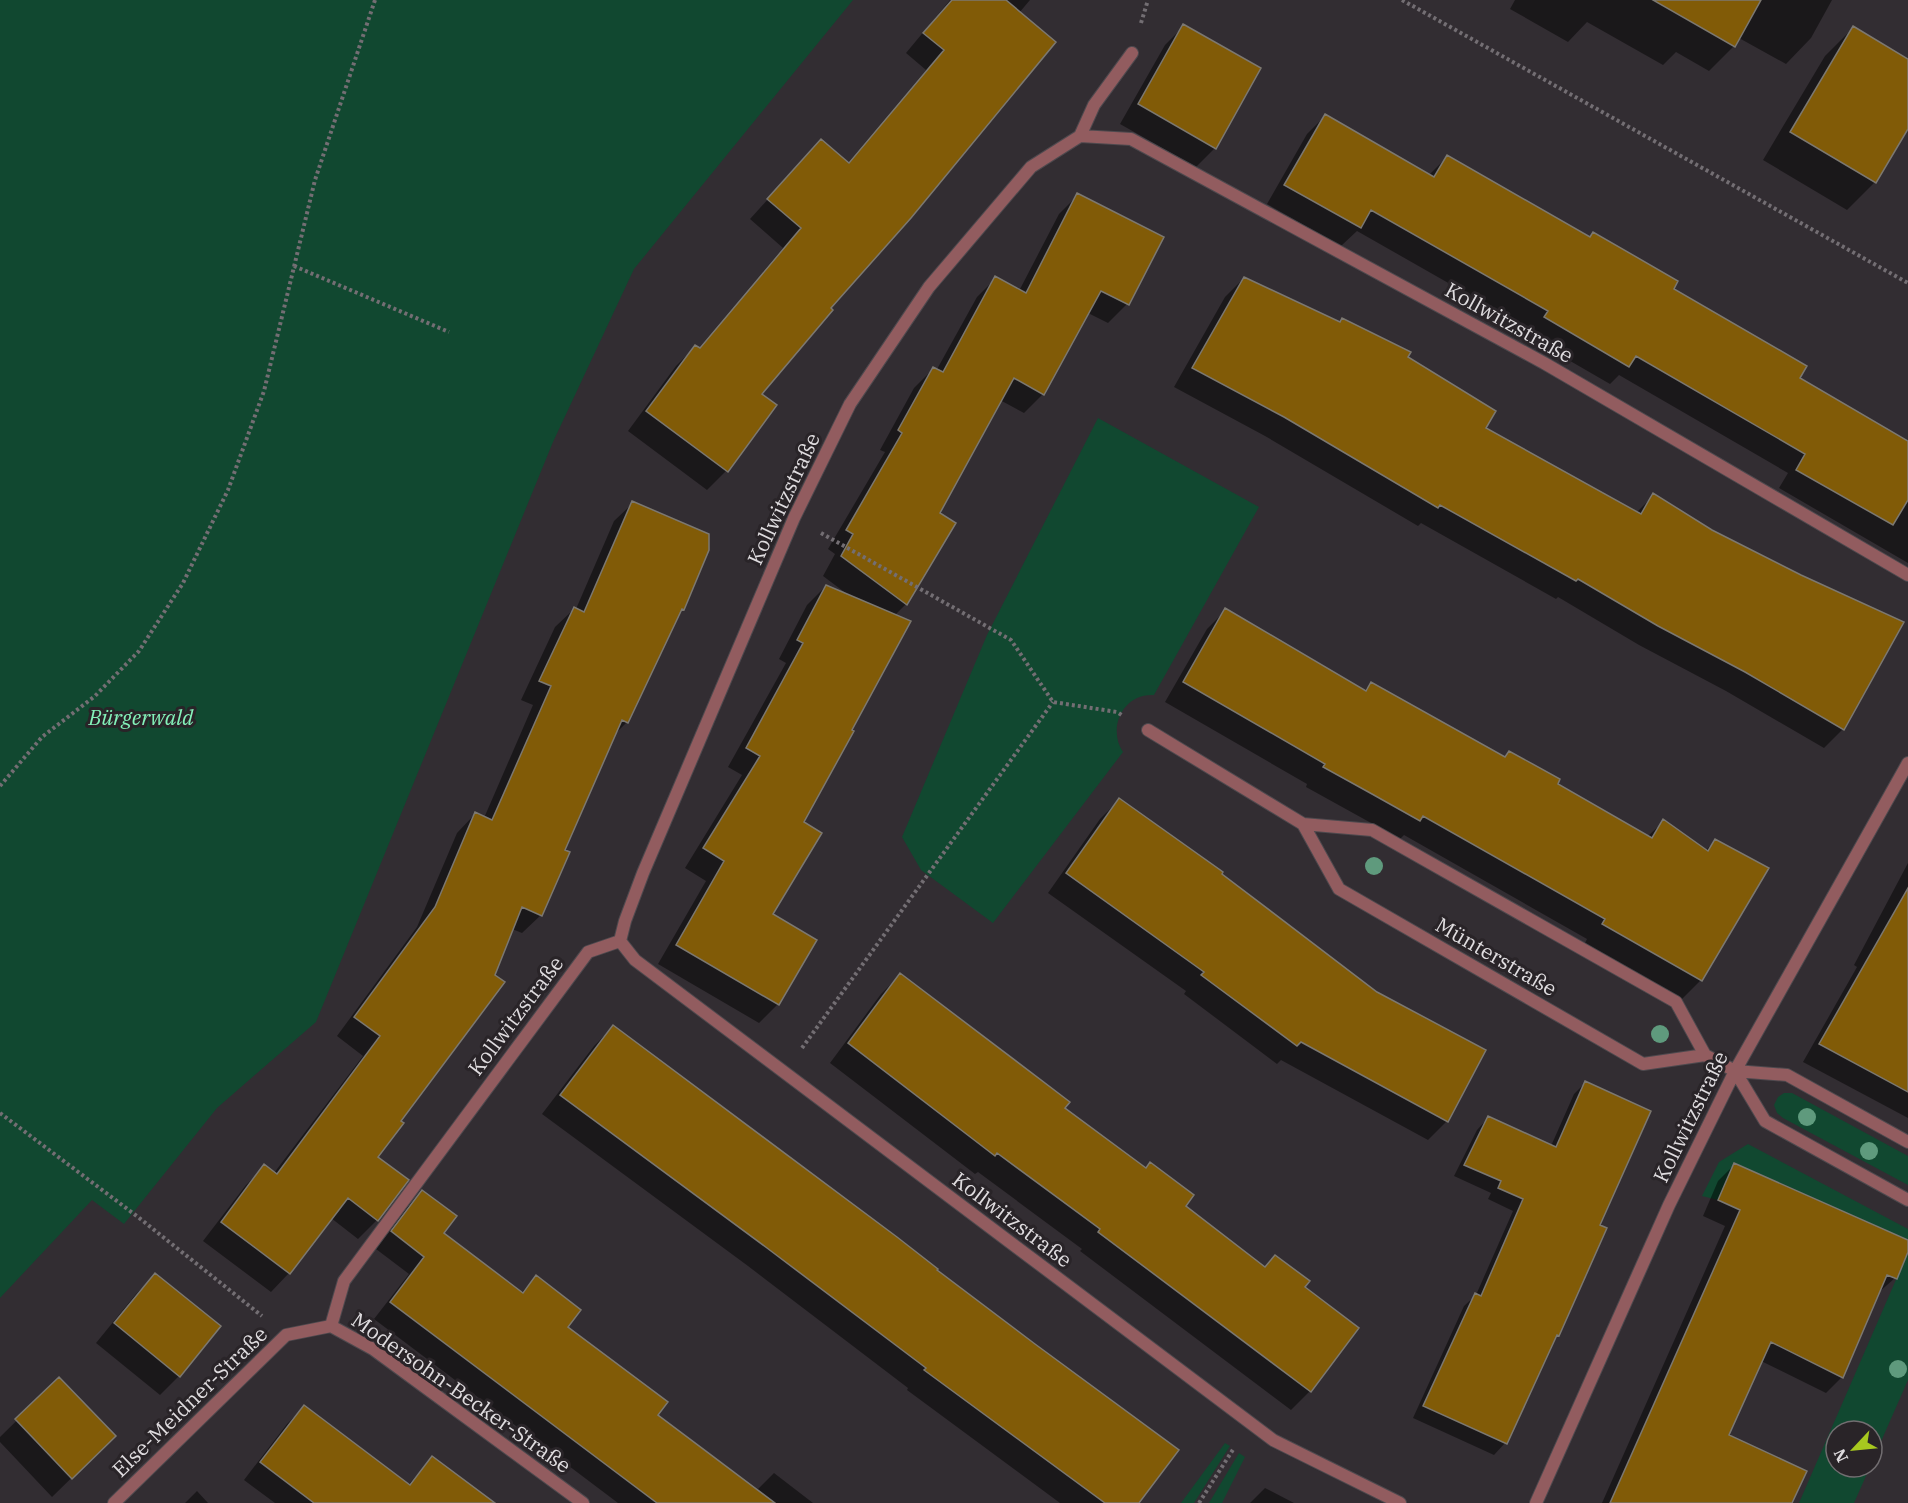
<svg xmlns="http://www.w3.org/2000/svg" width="1908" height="1503" viewBox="0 0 1908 1503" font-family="'IBM Plex Serif',serif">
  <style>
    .green { fill: #114830 }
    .shadow { fill: #0007 }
    .building { fill: #815b07; stroke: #7c7871; stroke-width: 1.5 }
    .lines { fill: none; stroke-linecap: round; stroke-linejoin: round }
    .street-casing { stroke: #4e494e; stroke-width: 14 }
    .path { stroke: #736e73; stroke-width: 4; stroke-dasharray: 3 3; stroke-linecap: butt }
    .street { stroke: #925c5f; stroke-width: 12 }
    .tree { fill: #5f9a7d }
    .labels { text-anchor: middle; stroke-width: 6; stroke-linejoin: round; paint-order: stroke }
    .street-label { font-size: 21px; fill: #dfdcdf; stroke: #292428 }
    .park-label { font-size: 21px; font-style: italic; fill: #84f3ba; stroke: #292428 }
  </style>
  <rect width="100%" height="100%" fill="#322d32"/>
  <!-- green -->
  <path class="green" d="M 0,0 L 853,0 L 634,269 L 553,442 L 316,1022 L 217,1108 L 124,1224 L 92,1200 L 0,1298 Z
    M 1098,418 L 1259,507 L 1154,695 C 1123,693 1107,728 1123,752 L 993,923 L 921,870 L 902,837 L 987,635 Z
    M 1784,1093 L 1792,1093 L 1908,1156 L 1908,1185 L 1783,1118 L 1777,1113 L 1774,1105 L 1778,1097 Z
    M 1748,1144 L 1908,1229 L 1908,1240 L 1734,1163 L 1718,1200 L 1702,1196 L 1719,1162 Z
    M 1908,1252 L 1908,1380 L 1872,1462 L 1872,1431 L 1836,1431 L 1836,1467 L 1870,1467 L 1854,1503 L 1799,1503 Z
    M 1225,1443 L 1230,1446 L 1194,1503 L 1181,1503 Z
    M 1239,1453 L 1245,1457 L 1222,1503 L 1209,1503 Z"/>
  <!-- shadow -->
  <path class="shadow" d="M 950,0 L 1030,0 L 1019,13 L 829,308 L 760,394 L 775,405 L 726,471 L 707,490 L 628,431 L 676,366 L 695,347 L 698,349 L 783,248 L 750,219 L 821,141 L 847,164 L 926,70 L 906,53 Z
    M 1515,0 L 1832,0 L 1811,38 L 1786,64 L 1739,38 L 1734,46 L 1709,71 L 1676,52 L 1663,65 L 1587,22 L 1568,42 L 1510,9 Z
    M 1184,26 L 1215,148 L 1196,167 L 1120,124 L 1165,45 Z
    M 1853,28 L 1908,61 L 1908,126 L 1875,182 L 1847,210 L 1763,160 L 1825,56 Z
    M 1325,116 L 1429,175 L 1447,157 L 1672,290 L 1798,379 L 1908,443 L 1908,563 L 1779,488 L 1788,473 L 1619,375 L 1610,384 L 1527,336 L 1531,330 L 1357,231 L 1341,246 L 1267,204 L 1307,134 Z
    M 1078,195 L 1127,304 L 1108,323 L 1088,313 L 1043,394 L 1024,413 L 1000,400 L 938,514 L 954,523 L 906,604 L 894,616 L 802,823 L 770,915 L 815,940 L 778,1004 L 759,1023 L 658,964 L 706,881 L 685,868 L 742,775 L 728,767 L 786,663 L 779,659 L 807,605 L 826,586 L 847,594 L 823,576 L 835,554 L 828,549 L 885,452 L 880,450 L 914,388 L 933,369 L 936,371 L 977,297 L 996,278 L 1019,291 L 1059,214 Z
    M 1244,278 L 1406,358 L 1484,428 L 1636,513 L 1654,495 L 1843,729 L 1824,748 L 1726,691 L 1639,645 L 1558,597 L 1556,599 L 1421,523 L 1418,526 L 1265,436 L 1174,387 L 1225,297 Z
    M 633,503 L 682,609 L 679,612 L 627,722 L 614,735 L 563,851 L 541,915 L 522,933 L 512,929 L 493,975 L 376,1157 L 407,1180 L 377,1220 L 358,1239 L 331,1218 L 289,1273 L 271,1292 L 203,1241 L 246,1185 L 265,1166 L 274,1173 L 363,1056 L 337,1036 L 417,927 L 457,833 L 475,814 L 484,818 L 533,705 L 521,700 L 555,627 L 574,609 L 576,609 L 614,521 Z
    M 1226,610 L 1364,691 L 1371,684 L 1504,758 L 1509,752 L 1556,784 L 1647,837 L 1664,821 L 1705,851 L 1715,841 L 1701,980 L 1682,999 L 1585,943 L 1587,939 L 1404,835 L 1400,839 L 1306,787 L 1307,784 L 1165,702 L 1207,629 Z
    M 1119,800 L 1220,874 L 1447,1121 L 1428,1140 L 1281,1060 L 1277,1064 L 1184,994 L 1186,991 L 1048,893 L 1100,819 Z
    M 1908,863 L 1908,1118 L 1803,1062 L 1857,967 L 1854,965 Z
    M 900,975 L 1184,1206 L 1264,1268 L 1275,1257 L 1302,1288 L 1356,1328 L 1310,1391 L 1291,1410 L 1080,1251 L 1082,1249 L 978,1172 L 975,1174 L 830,1063 L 881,994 Z
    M 613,1027 L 1137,1503 L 1060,1503 L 907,1390 L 908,1388 L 748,1266 L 542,1114 L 594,1046 Z
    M 1585,1083 L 1598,1226 L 1606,1229 L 1558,1336 L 1552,1341 L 1505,1443 L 1494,1455 L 1413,1418 L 1464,1306 L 1476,1295 L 1513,1211 L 1488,1199 L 1491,1193 L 1454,1176 L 1477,1130 L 1488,1118 L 1551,1146 L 1574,1094 Z
    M 1734,1165 L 1908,1242 L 1908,1248 L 1895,1278 L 1878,1293 L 1842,1377 L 1826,1393 L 1761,1361 L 1697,1503 L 1602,1503 L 1725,1226 L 1703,1216 L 1718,1181 Z
    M 422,1192 L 442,1233 L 521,1293 L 536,1277 L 566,1327 L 656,1415 L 718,1462 L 720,1461 L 758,1489 L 774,1473 L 813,1503 L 618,1503 L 374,1319 L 409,1274 L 376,1249 L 405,1209 Z
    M 155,1275 L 179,1376 L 160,1395 L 96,1343 L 136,1294 Z
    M 59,1379 L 95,1455 L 52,1497 L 0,1442 L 0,1437 Z
    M 304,1407 L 408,1485 L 432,1458 L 492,1503 L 275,1503 L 244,1480 L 287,1424 Z
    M 1265,1488 L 1294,1503 L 1250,1503 Z
    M 197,1491 L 208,1503 L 185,1503 Z"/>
  <!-- building -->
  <path class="building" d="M 952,0 L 1006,0 L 1056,42 L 911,218 L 831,308 L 833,310 L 762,394 L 777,405 L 728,472 L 646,411 L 695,345 L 700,348 L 801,228 L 767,199 L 821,139 L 849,163 L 944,50 L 923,33 Z
    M 1653,0 L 1761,0 L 1735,47 Z
    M 1183,24 L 1261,68 L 1216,149 L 1138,104 Z
    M 1853,26 L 1908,59 L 1908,129 L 1876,183 L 1790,132 Z
    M 1325,114 L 1434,177 L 1447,155 L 1590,237 L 1593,232 L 1678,281 L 1674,289 L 1807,366 L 1800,378 L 1908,441 L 1908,500 L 1893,525 L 1796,470 L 1805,454 L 1636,356 L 1629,367 L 1544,317 L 1548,311 L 1371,210 L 1361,228 L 1284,185 Z
    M 1077,193 L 1164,237 L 1129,305 L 1101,291 L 1044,395 L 1014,378 L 940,513 L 956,523 L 907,605 L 841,556 L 853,534 L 846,530 L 902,433 L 898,430 L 933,367 L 943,372 L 995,276 L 1026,293 Z
    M 1244,277 L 1340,322 L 1342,318 L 1411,352 L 1408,357 L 1496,411 L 1486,428 L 1641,514 L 1653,493 L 1712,530 L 1801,575 L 1904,622 L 1844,730 L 1745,672 L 1658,626 L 1578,579 L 1576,581 L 1440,505 L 1438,508 L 1284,417 L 1192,368 Z
    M 632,501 L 709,534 L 709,550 L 684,610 L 682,609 L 628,723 L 622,720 L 565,850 L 570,852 L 542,916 L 522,907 L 495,975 L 505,982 L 401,1121 L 404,1123 L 378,1157 L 409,1180 L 378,1221 L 348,1198 L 290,1274 L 221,1222 L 264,1164 L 277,1174 L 380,1036 L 354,1017 L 435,907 L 475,812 L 492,820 L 551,686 L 539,681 L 574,607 L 584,612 Z
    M 826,585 L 911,621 L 852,730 L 854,731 L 804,822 L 822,833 L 773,914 L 817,940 L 779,1005 L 676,945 L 724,861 L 703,848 L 760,756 L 746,748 L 803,643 L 797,640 Z
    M 1225,608 L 1366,691 L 1371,682 L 1505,757 L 1509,751 L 1560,779 L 1558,784 L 1652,838 L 1663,819 L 1708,851 L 1715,839 L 1769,868 L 1702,981 L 1602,924 L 1605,919 L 1423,816 L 1420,821 L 1372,794 L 1323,767 L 1325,764 L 1183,682 Z
    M 1119,798 L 1223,872 L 1222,874 L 1377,992 L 1486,1050 L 1448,1122 L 1301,1042 L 1297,1046 L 1201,975 L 1204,972 L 1066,873 Z
    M 1908,888 L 1908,1092 L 1819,1044 Z
    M 900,973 L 1070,1102 L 1065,1108 L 1146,1168 L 1150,1162 L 1194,1195 L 1186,1206 L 1265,1267 L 1275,1255 L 1310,1281 L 1305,1287 L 1359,1328 L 1311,1392 L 1098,1232 L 1100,1229 L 997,1153 L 995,1156 L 848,1043 Z
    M 613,1025 L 897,1237 L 938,1269 L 937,1270 L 1035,1344 L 1179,1450 L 1139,1503 L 1105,1503 L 924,1370 L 926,1368 L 767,1248 L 560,1095 Z
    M 1585,1081 L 1651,1111 L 1600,1225 L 1607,1228 L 1559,1336 L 1557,1335 L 1507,1444 L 1423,1406 L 1475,1293 L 1481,1296 L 1523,1199 L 1498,1188 L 1501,1181 L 1464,1165 L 1488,1116 L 1556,1147 Z
    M 1734,1163 L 1908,1240 L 1908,1252 L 1897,1279 L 1887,1275 L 1843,1378 L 1771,1342 L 1729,1435 L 1807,1471 L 1792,1503 L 1610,1503 L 1740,1210 L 1718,1200 Z
    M 422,1190 L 457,1216 L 444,1233 L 523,1293 L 536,1275 L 581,1310 L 568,1327 L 668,1402 L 658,1415 L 775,1503 L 657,1503 L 390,1302 L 424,1257 L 391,1231 Z
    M 155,1273 L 221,1326 L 180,1377 L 114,1323 Z
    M 59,1377 L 116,1436 L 72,1479 L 15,1419 Z
    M 304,1405 L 410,1485 L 432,1456 L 495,1503 L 314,1503 L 260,1462 Z"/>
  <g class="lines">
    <!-- street casing -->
    <g class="street-casing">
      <path id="street" d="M 1080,136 L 1094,105 L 1132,53
        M 1148,730 L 1303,824 L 1372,830 L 1676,1002 L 1705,1055 L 1735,1071 L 1787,1075 L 1908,1142
        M 1303,824 L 1339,889 L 1643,1064 L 1705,1055
        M 1735,1071 L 1765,1121 L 1908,1200
        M 114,1503 L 286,1335 L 331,1326
        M 583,1503 L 373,1349 L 331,1326 L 344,1281 L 588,952 L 620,941
        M 1400,1503 L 1273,1440 L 635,960 L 620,941 L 625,921 L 643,873 L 794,518 L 850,404 L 929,287 L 1031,167 L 1080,136 L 1131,139 L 1544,363 L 1908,575
        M 1536,1503 L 1669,1205 L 1735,1071 L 1908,763"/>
    </g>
    <!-- path -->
    <path class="path" d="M 1402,0 L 1908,283
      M 1141,23 L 1148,0
      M 294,266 L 449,332
      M 821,533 L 1011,640 L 1053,702 L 1117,712 L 1123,716
      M 0,786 L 42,737 L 95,696 L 139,651 L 183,583 L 228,490 L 264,391 L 315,180 L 375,0
      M 802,1048 L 1053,702
      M 0,1113 L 138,1217 L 262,1316
      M 1199,1503 L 1234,1448"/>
    <!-- street -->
    <use href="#street" class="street"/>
  </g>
  <!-- trees -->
  <g class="tree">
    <circle cx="1374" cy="866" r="9"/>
    <circle cx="1660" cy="1034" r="9"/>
    <circle cx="1807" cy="1117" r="9"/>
    <circle cx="1869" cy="1151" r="9"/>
    <circle cx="1898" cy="1369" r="9"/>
  </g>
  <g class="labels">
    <!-- street labels -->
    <g class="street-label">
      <text transform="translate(1509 323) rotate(29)" y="7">Kollwitzstraße</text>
      <text transform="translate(784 499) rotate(-65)" y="7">Kollwitzstraße</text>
      <text transform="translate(1496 957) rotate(30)" y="7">Münterstraße</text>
      <text transform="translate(516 1016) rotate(-53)" y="7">Kollwitzstraße</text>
      <text transform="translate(1691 1117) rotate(-64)" y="7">Kollwitzstraße</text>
      <text transform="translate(1012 1220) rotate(37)" y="7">Kollwitzstraße</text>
      <text transform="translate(461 1393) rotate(35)" y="7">Modersohn-Becker-Straße</text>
      <text transform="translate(190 1402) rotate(-44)" y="7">Else-Meidner-Straße</text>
    </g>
    <!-- park labels -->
    <g class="park-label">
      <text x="141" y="725">Bürgerwald</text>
    </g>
  </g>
  <!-- north arrow -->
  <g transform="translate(1854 1449) rotate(244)"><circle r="28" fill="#292428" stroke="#726e71" stroke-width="1.5"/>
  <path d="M0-4.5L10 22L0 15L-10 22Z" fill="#a7c81f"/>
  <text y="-9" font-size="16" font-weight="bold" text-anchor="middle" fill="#dfdcdf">N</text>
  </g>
</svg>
